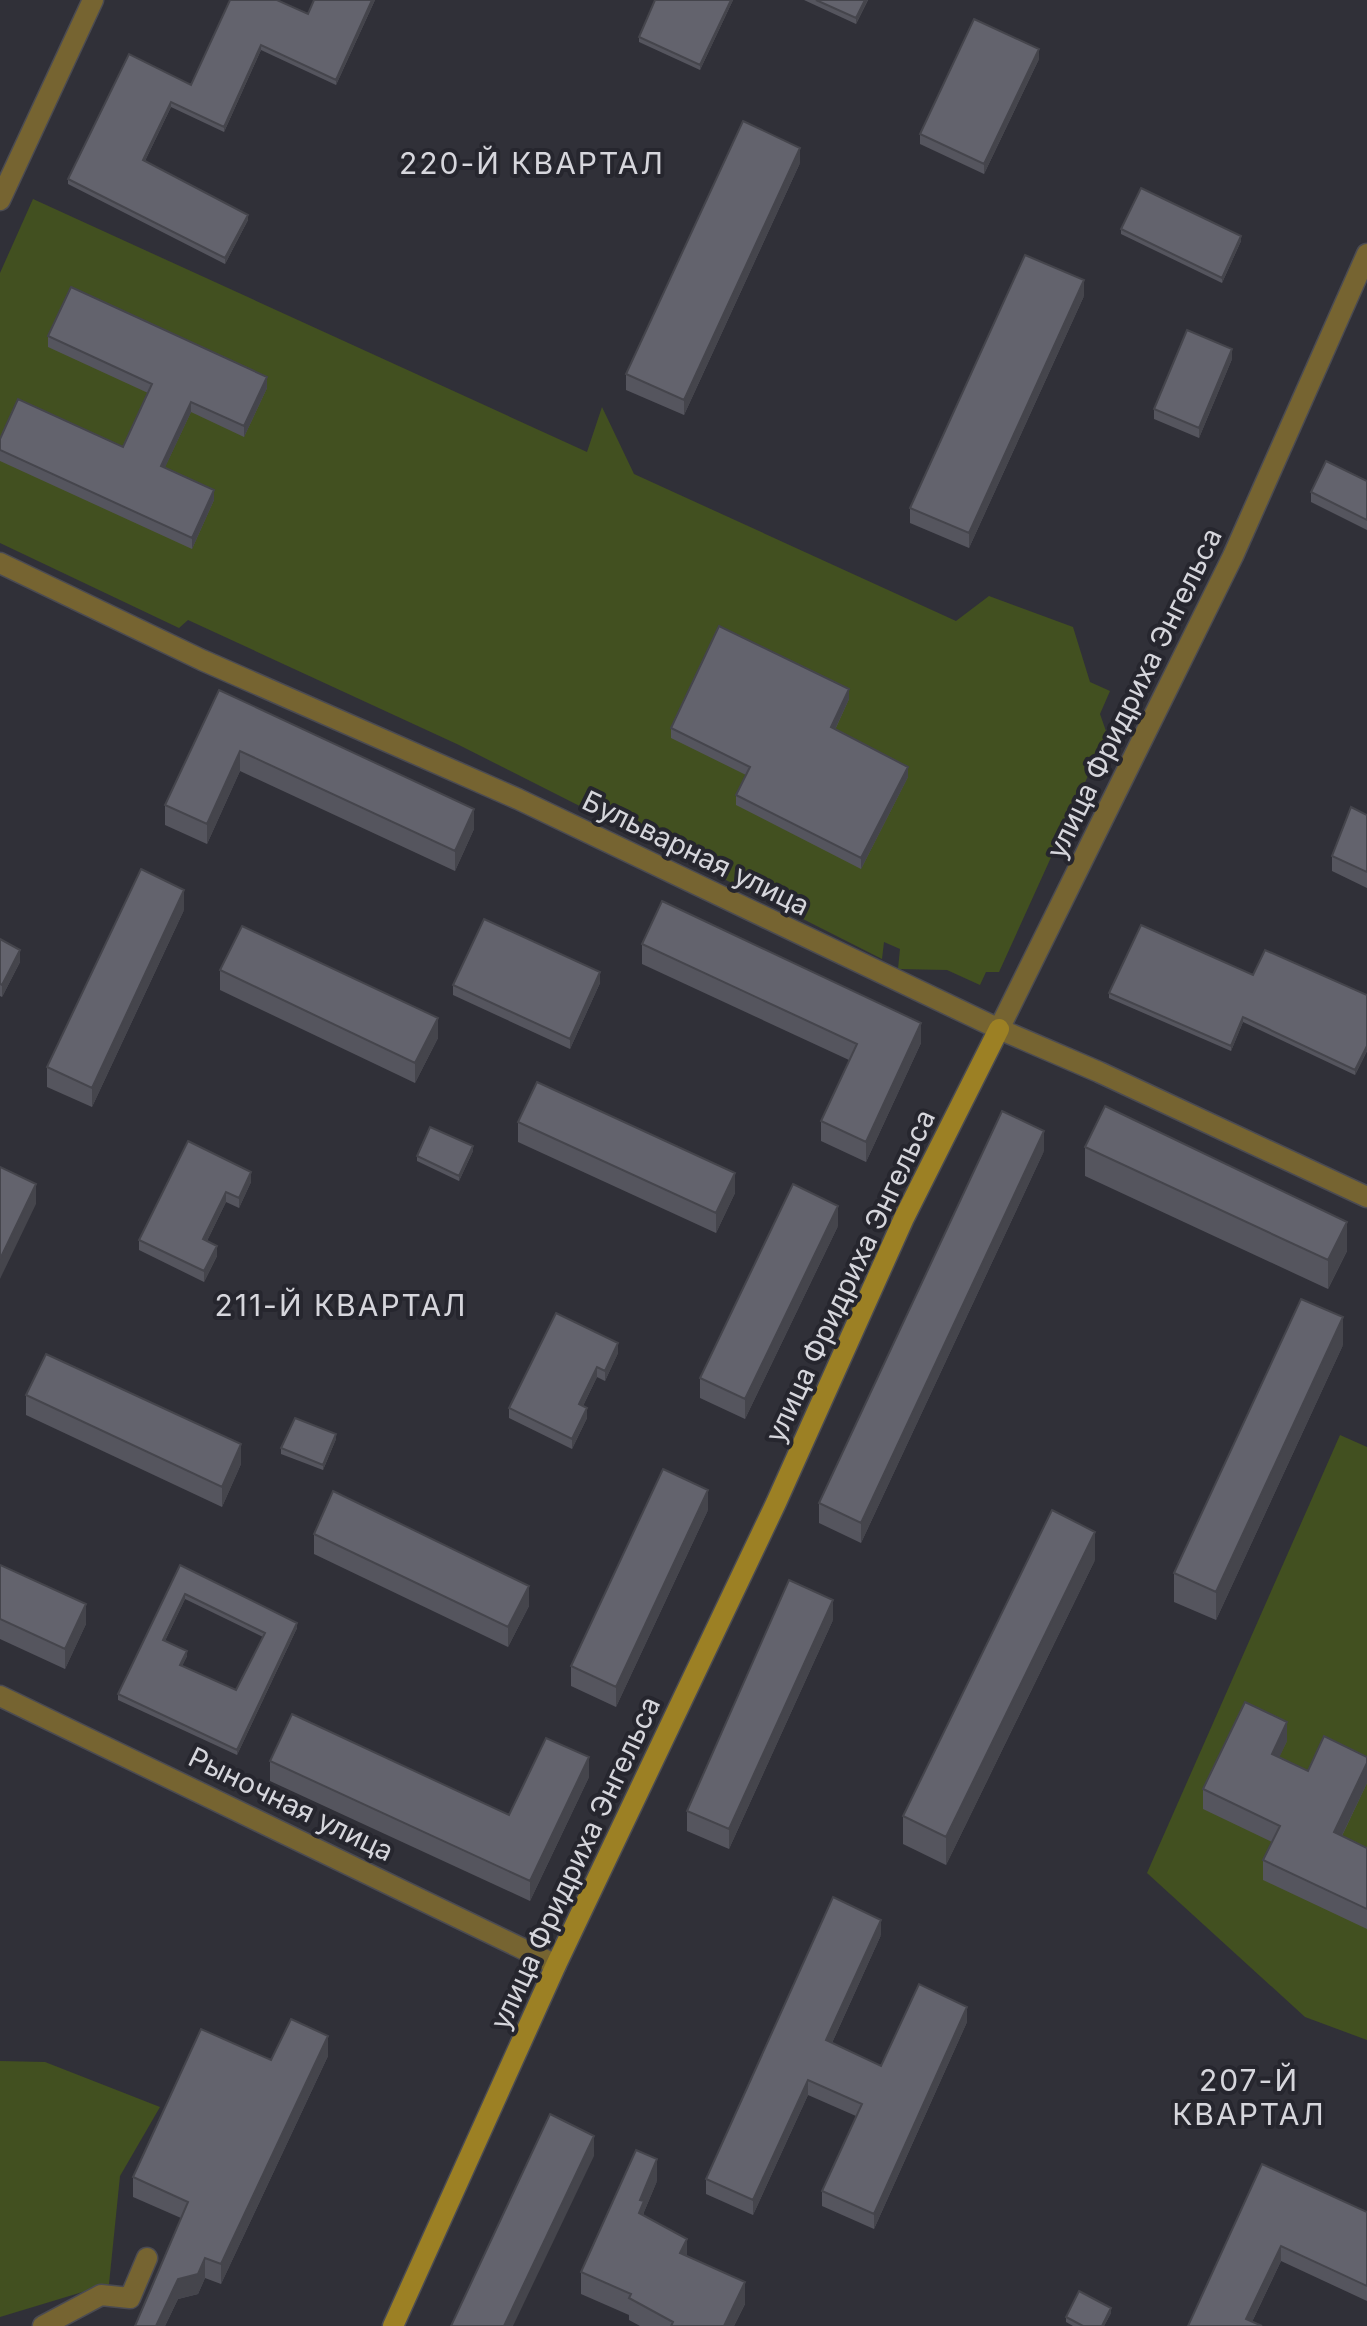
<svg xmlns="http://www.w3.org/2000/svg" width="1367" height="2326" viewBox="0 0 1367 2326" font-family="Inter,sans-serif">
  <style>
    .green { fill: #425020 }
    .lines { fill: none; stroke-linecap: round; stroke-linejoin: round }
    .street-casing { stroke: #4b4b52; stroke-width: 23 }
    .secondary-casing { stroke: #4b4b52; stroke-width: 23 }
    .street { stroke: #766431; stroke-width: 20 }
    .secondary { stroke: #9c8024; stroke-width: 20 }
    .wall { fill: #55555e; fill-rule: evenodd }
    .shaded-wall { fill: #45454c }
    .building { fill: #63636d; stroke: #45454c; stroke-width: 2; fill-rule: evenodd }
    .labels { text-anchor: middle; stroke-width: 8; stroke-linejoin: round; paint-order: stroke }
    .street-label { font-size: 28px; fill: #d6d6dc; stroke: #26262e }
    .neighbourhood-label { font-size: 30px; letter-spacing: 2px; fill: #d6d6dc; stroke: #26262e }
  </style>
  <rect width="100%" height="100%" fill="#303038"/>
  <!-- green -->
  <path class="green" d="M 33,199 L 587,452 L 602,407 L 634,474 L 956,621 L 989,596 L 1073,627 L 1090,682 L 1110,691 L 1100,714 L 1107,734 L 999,972 L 986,972 L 980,985 L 947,970 L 898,969 L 900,949 L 884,942 L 882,959 L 459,745 L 188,620 L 179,628 L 0,543 L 0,273 Z
    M 1340,1435 L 1367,1447 L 1367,2040 L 1305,2017 L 1147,1873 Z
    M 0,2061 L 45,2062 L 160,2107 L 120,2176 L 109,2284 L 0,2317 Z"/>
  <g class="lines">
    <!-- street casing -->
    <g class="street-casing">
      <path id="street" d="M 0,200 L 93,0
        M 0,563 L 202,660 L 518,799 L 999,1029 L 1099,1072 L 1367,1197
        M 999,1029 L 1233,556 L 1367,254
        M 0,1696 L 556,1965
        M 43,2326 L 101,2295 L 130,2298 L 147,2258"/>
    </g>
    <!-- secondary casing -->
    <g class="secondary-casing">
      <path id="secondary" d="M 393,2326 L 556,1965 L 776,1503 L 904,1218 L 999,1029"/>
    </g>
    <!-- street -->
    <use href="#street" class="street"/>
    <!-- secondary -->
    <use href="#secondary" class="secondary"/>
  </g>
  <!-- wall -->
  <path class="wall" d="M 375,0 L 336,85 L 261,50 L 224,132 L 171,107 L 145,161 L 248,220 L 225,264 L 68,184 L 68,179 L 191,85 L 308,14 Z
    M 655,0 L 733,0 L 700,70 L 639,42 L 639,37 Z
    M 804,0 L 868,0 L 856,24 Z
    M 1039,59 L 984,174 L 920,144 L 920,134 Z
    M 800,163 L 684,415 L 626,390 L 626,374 Z
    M 1121,229 L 1241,241 L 1222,283 L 1121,234 Z
    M 1084,296 L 969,548 L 910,523 L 910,508 Z
    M 48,336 L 267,388 L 244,437 L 191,412 L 165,467 L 214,500 L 192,549 L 0,461 L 0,439 L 123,447 L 148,393 L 48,347 Z
    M 1232,359 L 1199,438 L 1154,419 L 1154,409 Z
    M 1367,481 L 1367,530 L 1311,502 L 1311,492 Z
    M 219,690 L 474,829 L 455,871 L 240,771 L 207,844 L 165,825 L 165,805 Z
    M 849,699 L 835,730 L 908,777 L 861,869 L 736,805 L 736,795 L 746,775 L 671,738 L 671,728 Z
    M 1367,815 L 1367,888 L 1332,871 L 1332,856 Z
    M 184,910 L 92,1107 L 47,1087 L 47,1067 Z
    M 0,939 L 20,962 L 2,997 L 0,996 Z
    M 642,944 L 921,1043 L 866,1162 L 821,1141 L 821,1121 L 849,1060 L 642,964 Z
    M 220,970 L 438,1038 L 415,1083 L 220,990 Z
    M 1253,975 L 1367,995 L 1367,1051 L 1355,1075 L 1243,1022 L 1231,1051 L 1109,998 L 1109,993 Z
    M 600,983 L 570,1049 L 453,995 L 453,985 Z
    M 518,1122 L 735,1193 L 716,1233 L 518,1142 Z
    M 188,1141 L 251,1182 L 239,1208 L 226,1202 L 207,1241 L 217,1256 L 204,1282 L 139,1250 L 139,1240 Z
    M 1085,1147 L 1347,1251 L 1328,1289 L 1085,1176 Z
    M 473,1151 L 459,1181 L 417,1161 L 417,1156 Z
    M 1044,1151 L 861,1543 L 819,1523 L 819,1503 Z
    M 838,1226 L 745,1419 L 700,1398 L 700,1378 Z
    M 1343,1345 L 1216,1620 L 1174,1602 L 1174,1573 Z
    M 618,1353 L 605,1381 L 597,1377 L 583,1406 L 587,1418 L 572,1449 L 509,1418 L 509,1408 Z
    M 26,1395 L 241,1464 L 222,1507 L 26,1415 Z
    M 336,1439 L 323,1470 L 281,1454 L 281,1448 Z
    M 708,1510 L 616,1707 L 571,1686 L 571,1666 Z
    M 314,1534 L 529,1606 L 508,1647 L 314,1554 Z
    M 1095,1560 L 946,1865 L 903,1844 L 903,1816 Z
    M 0,1565 L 86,1624 L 65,1669 L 0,1639 Z
    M 180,1565 L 297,1628 L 237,1755 L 118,1700 L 118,1694 ZM 185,1599 L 263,1637 L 236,1690 L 182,1666 L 187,1656 L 165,1641 Z
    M 833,1620 L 729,1849 L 687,1831 L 687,1811 Z
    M 1287,1741 L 1279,1757 L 1308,1771 L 1367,1783 L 1342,1836 L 1367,1848 L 1367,1929 L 1263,1880 L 1263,1860 L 1272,1842 L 1203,1809 L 1203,1789 Z
    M 270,1761 L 509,1815 L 589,1777 L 530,1901 L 270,1781 Z
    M 881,1935 L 832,2043 L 881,2066 L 967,2022 L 874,2229 L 822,2206 L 822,2191 L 856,2116 L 808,2095 L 753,2215 L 706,2194 L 706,2179 Z
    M 328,2056 L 221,2284 L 205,2278 L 198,2294 L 178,2299 L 165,2326 L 135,2326 L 181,2218 L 133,2197 L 133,2177 L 271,2060 Z
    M 1262,2164 L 1367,2212 L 1367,2301 L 1281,2261 L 1252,2322 L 1188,2326 Z
    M 657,2181 L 644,2212 L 644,2216 L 687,2256 L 745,2304 L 734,2326 L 640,2326 L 629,2320 L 629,2315 L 581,2294 L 581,2272 Z
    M 1111,2313 L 1104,2326 L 1073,2326 L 1066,2322 L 1066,2317 Z"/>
  <!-- shaded-wall -->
  <path class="shaded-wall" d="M 372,0 L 375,0 L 336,85 L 336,80 Z
    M 731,0 L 733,0 L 700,70 L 700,65 Z
    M 865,0 L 868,0 L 856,24 L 856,18 Z
    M 261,45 L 261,50 L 224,132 L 224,127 Z
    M 1039,49 L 1039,59 L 984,174 L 984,164 Z
    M 171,102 L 171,107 L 143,165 L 143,160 Z
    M 800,148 L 800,163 L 684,415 L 684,400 Z
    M 248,215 L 248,220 L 225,264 L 225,258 Z
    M 1241,236 L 1241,241 L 1222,283 L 1222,278 Z
    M 1084,280 L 1084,296 L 969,548 L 969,533 Z
    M 1232,349 L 1232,359 L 1199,438 L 1199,428 Z
    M 267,377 L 267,388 L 244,437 L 244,426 Z
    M 191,402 L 191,412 L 161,476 L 161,466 Z
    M 214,490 L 214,500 L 192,549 L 192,538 Z
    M 849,689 L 849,699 L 831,738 L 831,727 Z
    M 240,751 L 240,771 L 207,844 L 207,824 Z
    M 908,767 L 908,777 L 861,869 L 861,858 Z
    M 474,809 L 474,829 L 455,871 L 455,851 Z
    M 184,890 L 184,910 L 92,1107 L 92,1088 Z
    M 20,950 L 20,962 L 2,997 L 2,985 Z
    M 600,972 L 600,983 L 570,1049 L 570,1039 Z
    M 1243,1017 L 1243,1022 L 1231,1051 L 1231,1046 Z
    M 438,1018 L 438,1038 L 415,1083 L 415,1063 Z
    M 921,1023 L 921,1043 L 866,1162 L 866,1142 Z
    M 1367,1046 L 1367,1051 L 1355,1075 L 1355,1070 Z
    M 1044,1131 L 1044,1151 L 861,1543 L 861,1523 Z
    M 473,1146 L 473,1151 L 459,1181 L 459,1176 Z
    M 251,1172 L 251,1182 L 239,1208 L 239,1198 Z
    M 735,1173 L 735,1193 L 716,1233 L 716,1213 Z
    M 36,1184 L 36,1204 L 0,1279 L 0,1259 Z
    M 226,1192 L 226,1202 L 203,1249 L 203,1239 Z
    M 838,1206 L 838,1226 L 745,1419 L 745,1399 Z
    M 1347,1222 L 1347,1251 L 1328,1289 L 1328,1260 Z
    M 217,1246 L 217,1256 L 204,1282 L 204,1271 Z
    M 1343,1317 L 1343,1345 L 1216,1620 L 1216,1592 Z
    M 618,1343 L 618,1353 L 605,1381 L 605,1371 Z
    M 597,1367 L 597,1377 L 579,1414 L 579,1404 Z
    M 587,1408 L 587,1418 L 572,1449 L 572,1439 Z
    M 336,1434 L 336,1439 L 323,1470 L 323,1465 Z
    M 241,1444 L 241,1464 L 222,1507 L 222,1487 Z
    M 708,1490 L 708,1510 L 616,1707 L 616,1687 Z
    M 1095,1532 L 1095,1560 L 946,1865 L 946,1837 Z
    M 529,1586 L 529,1606 L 508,1647 L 508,1627 Z
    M 185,1594 L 185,1599 L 163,1645 L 163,1640 Z
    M 833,1600 L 833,1620 L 729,1849 L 729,1829 Z
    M 86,1604 L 86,1624 L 65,1669 L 65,1649 Z
    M 297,1623 L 297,1628 L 237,1755 L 237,1750 Z
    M 187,1651 L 187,1656 L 180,1670 L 180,1665 Z
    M 1287,1722 L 1287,1741 L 1272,1773 L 1272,1754 Z
    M 589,1757 L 589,1777 L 530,1901 L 530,1881 Z
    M 1367,1763 L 1367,1783 L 1334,1852 L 1334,1832 Z
    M 881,1920 L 881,1935 L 826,2056 L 826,2040 Z
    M 967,2007 L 967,2022 L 874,2229 L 874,2214 Z
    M 328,2036 L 328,2056 L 221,2284 L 221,2264 Z
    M 808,2080 L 808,2095 L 753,2215 L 753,2200 Z
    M 594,2136 L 594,2156 L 513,2326 L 504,2326 Z
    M 657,2159 L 657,2181 L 644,2212 L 644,2224 L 639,2235 L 640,2200 Z
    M 687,2239 L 687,2261 L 680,2253 Z
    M 1281,2246 L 1281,2261 L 1250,2326 L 1246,2319 Z
    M 205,2258 L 205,2278 L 198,2294 L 178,2299 L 165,2326 L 156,2326 L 178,2279 Z
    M 745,2282 L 745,2304 L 734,2326 L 724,2326 Z
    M 1111,2308 L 1111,2313 L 1104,2326 L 1102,2326 Z"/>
  <!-- building -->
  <path class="building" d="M 230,0 L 277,0 L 308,14 L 314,0 L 372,0 L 336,80 L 261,45 L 224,127 L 171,102 L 143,160 L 248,215 L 225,258 L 68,179 L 129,54 L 191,85 Z
    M 655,0 L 731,0 L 700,65 L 639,37 Z
    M 816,0 L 865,0 L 856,18 Z
    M 974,19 L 1039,49 L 984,164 L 920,134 Z
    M 743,121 L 800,148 L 684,400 L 626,374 Z
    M 1141,188 L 1241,236 L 1222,278 L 1121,229 Z
    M 1025,255 L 1084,280 L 969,533 L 910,508 Z
    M 71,287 L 267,377 L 244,426 L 191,402 L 161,466 L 214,490 L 192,538 L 0,450 L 0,439 L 18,399 L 123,447 L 152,384 L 48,336 Z
    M 1187,330 L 1232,349 L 1199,428 L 1154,409 Z
    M 1326,461 L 1367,481 L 1367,520 L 1311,492 Z
    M 719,626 L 849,689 L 831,727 L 908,767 L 861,858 L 736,795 L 750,767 L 671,728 Z
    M 219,690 L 474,809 L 455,851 L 240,751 L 207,824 L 165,805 Z
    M 1351,807 L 1367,815 L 1367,872 L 1332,856 Z
    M 141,869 L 184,890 L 92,1088 L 47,1067 Z
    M 662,901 L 921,1023 L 866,1142 L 821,1121 L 857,1044 L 642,944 Z
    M 484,919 L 600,972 L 570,1039 L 453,985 Z
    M 1141,925 L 1253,975 L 1265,950 L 1367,995 L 1367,1046 L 1355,1070 L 1243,1017 L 1231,1046 L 1109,993 Z
    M 242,926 L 438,1018 L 415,1063 L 220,970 Z
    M 0,939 L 20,950 L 2,985 L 0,984 Z
    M 537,1082 L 735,1173 L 716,1213 L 518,1122 Z
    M 1105,1106 L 1347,1222 L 1328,1260 L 1085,1147 Z
    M 1002,1111 L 1044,1131 L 861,1523 L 819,1503 Z
    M 430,1127 L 473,1146 L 459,1176 L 417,1156 Z
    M 188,1141 L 251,1172 L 239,1198 L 226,1192 L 203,1239 L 217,1246 L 204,1271 L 139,1240 Z
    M 0,1167 L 36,1184 L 0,1259 Z
    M 793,1184 L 838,1206 L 745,1399 L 700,1378 Z
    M 1301,1299 L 1343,1317 L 1216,1592 L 1174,1573 Z
    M 556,1313 L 618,1343 L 605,1371 L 597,1367 L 579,1404 L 587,1408 L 572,1439 L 509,1408 Z
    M 46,1354 L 241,1444 L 222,1487 L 26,1395 Z
    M 295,1418 L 336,1434 L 323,1465 L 281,1448 Z
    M 663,1469 L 708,1490 L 616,1687 L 571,1666 Z
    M 333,1491 L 529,1586 L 508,1627 L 314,1534 Z
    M 1052,1510 L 1095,1532 L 946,1837 L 903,1816 Z
    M 0,1565 L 86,1604 L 65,1649 L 0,1619 Z
    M 180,1565 L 297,1623 L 237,1750 L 118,1694 ZM 185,1594 L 265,1633 L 236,1690 L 180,1665 L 187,1651 L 163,1640 Z
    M 789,1580 L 833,1600 L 729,1829 L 687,1811 Z
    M 1245,1702 L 1287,1722 L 1272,1754 L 1308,1771 L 1324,1736 L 1367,1757 L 1367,1763 L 1334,1832 L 1367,1848 L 1367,1909 L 1263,1860 L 1280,1826 L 1203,1789 Z
    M 292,1714 L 509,1815 L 546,1738 L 589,1757 L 530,1881 L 270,1761 Z
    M 833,1897 L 881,1920 L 826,2040 L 881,2066 L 919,1984 L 967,2007 L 874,2214 L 822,2191 L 862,2104 L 808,2080 L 753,2200 L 706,2179 Z
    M 291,2019 L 328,2036 L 221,2264 L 205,2258 L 198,2274 L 178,2279 L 156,2326 L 135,2326 L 188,2202 L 133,2177 L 201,2029 L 271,2060 Z
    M 550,2114 L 594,2136 L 504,2326 L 451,2326 Z
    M 636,2150 L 657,2159 L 640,2200 L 644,2201 L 639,2213 L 687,2239 L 680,2253 L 745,2282 L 724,2326 L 671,2326 L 673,2322 L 629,2298 L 631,2294 L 581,2272 Z
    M 1262,2164 L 1367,2212 L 1367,2286 L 1281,2246 L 1246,2319 L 1262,2326 L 1188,2326 Z
    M 1079,2291 L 1111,2308 L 1102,2326 L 1083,2326 L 1066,2317 Z"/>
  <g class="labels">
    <!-- street labels -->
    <g class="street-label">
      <text transform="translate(1134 693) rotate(-64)" y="10">улица Фридриха Энгельса</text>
      <text transform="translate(696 853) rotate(26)" y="10">Бульварная улица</text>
      <text transform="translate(850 1276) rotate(-65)" y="10">улица Фридриха Энгельса</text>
      <text transform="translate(291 1804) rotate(26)" y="10">Рыночная улица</text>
      <text transform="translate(575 1863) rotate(-65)" y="10">улица Фридриха Энгельса</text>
    </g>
    <!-- neighbourhood labels -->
    <g class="neighbourhood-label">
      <text x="532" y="174">220-Й КВАРТАЛ</text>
      <text x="341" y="1316">211-Й КВАРТАЛ</text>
      <text x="1249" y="2091">207-Й<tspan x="1249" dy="34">КВАРТАЛ</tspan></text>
    </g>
  </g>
</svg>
